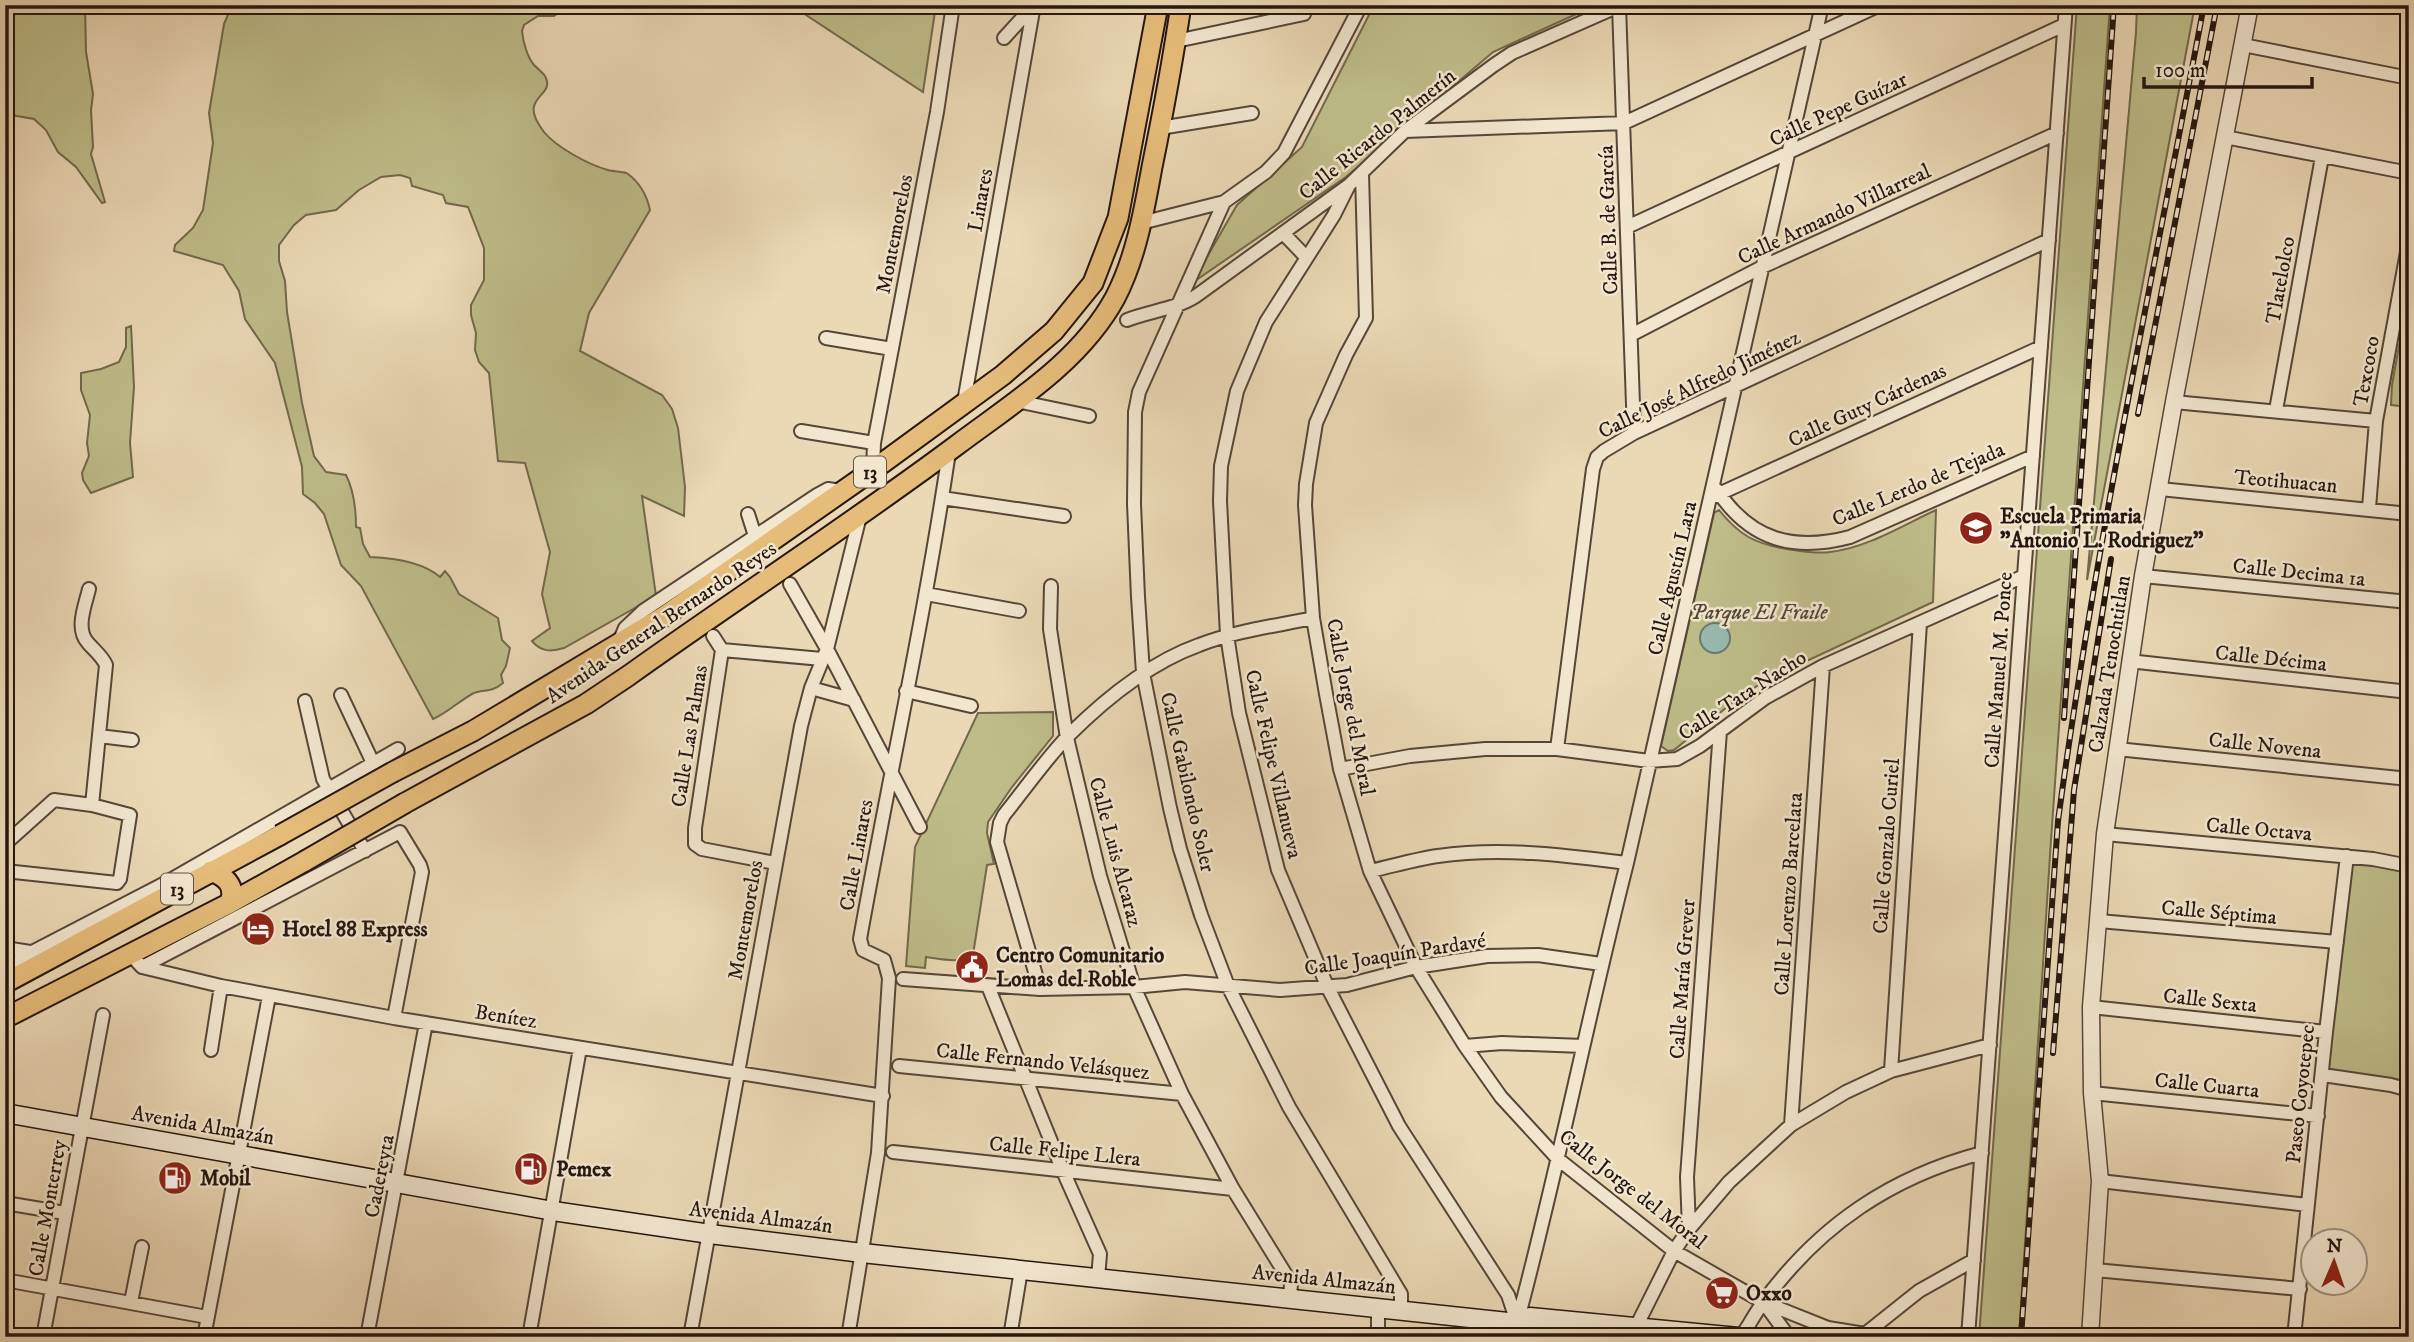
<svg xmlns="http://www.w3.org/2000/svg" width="2414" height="1342" viewBox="0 0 2414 1342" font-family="'IM FELL DW Pica',serif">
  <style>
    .green { fill: #bebc89; stroke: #72694c; stroke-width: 2 }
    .water { fill: #98b9b0; stroke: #6a7870; stroke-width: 2 }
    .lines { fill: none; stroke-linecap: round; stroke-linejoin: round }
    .minor-casing { stroke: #564639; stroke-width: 16 }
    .tertiary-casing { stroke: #564639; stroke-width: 19 }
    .secondary-casing { stroke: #251610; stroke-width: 21 }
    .primary-casing { stroke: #251610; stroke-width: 23 }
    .minor { stroke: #f2e6cf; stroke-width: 12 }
    .tertiary { stroke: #f2e6cf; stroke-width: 16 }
    .secondary { stroke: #f2e6cf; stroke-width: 18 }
    .primary { stroke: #e6bc7a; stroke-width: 19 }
    .rail-casing { stroke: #251610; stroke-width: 6 }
    .rail { stroke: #f2e6cf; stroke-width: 3.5; stroke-dasharray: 10; stroke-linecap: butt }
    .primary-bridge-casing { stroke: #251610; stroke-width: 23; stroke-linecap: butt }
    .primary-bridge { stroke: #e6bc7a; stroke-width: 19 }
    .labels { text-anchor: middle; stroke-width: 5; stroke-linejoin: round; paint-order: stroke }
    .shield { fill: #f2e6cf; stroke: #625449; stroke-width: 2 }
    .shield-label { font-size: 19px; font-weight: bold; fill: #251610 }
    .street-label { font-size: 21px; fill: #251610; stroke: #f2e6cf }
    .poi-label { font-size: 21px; font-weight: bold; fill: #251610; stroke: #f2e6cf; text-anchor: start }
    .park-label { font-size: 21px; font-style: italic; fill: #534834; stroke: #f2e6cf }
  </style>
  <rect width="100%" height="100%" fill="#ebd8b5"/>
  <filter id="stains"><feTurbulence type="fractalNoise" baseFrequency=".00286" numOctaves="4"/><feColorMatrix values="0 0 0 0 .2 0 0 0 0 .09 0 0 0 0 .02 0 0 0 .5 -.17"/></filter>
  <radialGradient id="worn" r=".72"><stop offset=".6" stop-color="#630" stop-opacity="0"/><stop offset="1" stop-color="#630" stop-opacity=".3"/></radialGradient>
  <!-- green -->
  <path class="green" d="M 5,5 L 85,5 L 86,52 L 93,94 L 91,110 L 93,147 L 91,154 L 105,202 L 102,203 L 76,167 L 58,152 L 46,130 L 34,119 L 5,114 Z
    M 232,5 L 580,5 L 567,7 L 554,16 L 538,16 L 524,25 L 522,31 C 523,41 527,57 534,65 C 537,68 543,73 545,76 C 557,98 515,95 544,132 C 556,147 589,165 608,170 C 614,172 624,171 628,174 C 640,183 647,196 650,210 L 589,313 L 580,351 L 662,395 L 672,409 L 678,428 L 685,487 L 684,516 L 642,496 L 656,596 L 564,648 C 551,652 541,652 532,641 L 550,628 L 542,594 L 550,552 L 525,463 L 498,461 L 489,373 L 479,362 L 475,350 L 476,333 L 471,315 L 471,305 L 484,280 L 484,248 L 468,207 L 446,203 L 443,195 L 412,186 L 410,178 L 400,175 L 381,177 L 359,190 L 336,210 L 306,215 L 294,225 L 279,245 L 279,261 L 285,281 L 287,312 L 302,403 L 314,456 L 326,472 L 346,475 C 354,491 356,509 356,527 L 360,528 L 363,544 L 370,557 C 393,558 423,562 440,577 L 445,571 L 450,577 L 459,594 L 498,618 L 502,640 L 510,648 L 506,666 L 501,675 L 503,683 C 490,694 483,688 472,694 C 458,702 447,713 433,719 L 361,586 L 341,565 L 324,514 L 315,503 L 303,494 L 302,467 L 275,363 L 245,319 L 239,291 L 223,265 L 174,251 L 175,245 L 193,228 L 203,210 L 213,143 L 209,113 L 224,24 Z
    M 793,5 L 936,5 L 923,92 L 794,7 Z
    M 1374,5 L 1596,5 L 1493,52 L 1346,177 L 1192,283 L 1237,205 L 1302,147 Z
    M 2077,5 L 2110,5 L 2051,840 L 2019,1337 L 1979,1337 Z
    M 2137,5 L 2195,5 L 2087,580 L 2136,32 Z
    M 2409,290 L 2409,407 L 2391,405 L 2392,385 Z
    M 131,326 L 134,387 L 130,443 L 133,477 L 91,493 L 83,480 L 82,473 L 89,456 L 87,443 L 90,415 L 81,390 L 81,373 L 101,369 L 119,362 L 126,347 L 126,328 Z
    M 1719,510 C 1739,535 1755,544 1787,549 C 1801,551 1816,554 1830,552 C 1867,548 1903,525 1936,510 L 1933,602 L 1768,679 L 1737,699 L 1674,750 L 1668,751 L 1661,746 L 1714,513 Z
    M 1053,712 L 1053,736 L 1012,787 L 988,822 L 987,833 L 994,864 L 987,865 L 973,955 C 961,964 941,959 926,957 L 925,968 L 906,966 L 915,847 L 978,713 Z
    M 2347,856 L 2409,866 L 2409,1090 L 2323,1075 Z"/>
  <!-- water -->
  <path class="water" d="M1700 638a15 15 0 1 1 30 0a15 15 0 1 1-30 0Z"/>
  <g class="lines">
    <!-- minor casing -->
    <g class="minor-casing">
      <path id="minor" d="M 1361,5 L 1284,153 L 1266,172 L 1224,202 L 1139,392 L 1135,412 L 1134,504 L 1138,597 L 1143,673 L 1170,808 L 1180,849 L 1201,915 L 1228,986 L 1289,1107 L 1401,1294 L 1401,1310
        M 1619,6 L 1634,433
        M 1004,38 L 1034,5
        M 1176,41 L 1304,14
        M 2243,45 L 2409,78
        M 1160,128 L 1252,113
        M 1405,131 L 1624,123 L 1880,5
        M 2225,137 L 2409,173
        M 1362,174 L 1366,318 L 1346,355 L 1316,423 L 1306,484 L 1305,505 L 1313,618 L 1326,694 L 1340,769 L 1370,871 L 1416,967 L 1465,1046 L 1501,1097 L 1558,1159 L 1674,1251 L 1763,1302 L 1828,1328 L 1865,1334 L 1919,1291 L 1974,1260
        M 1349,185 L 1334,215 L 1266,322 L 1237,391 L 1221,466 L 1220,501 L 1227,635 L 1239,713 L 1278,870 L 1328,988 L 1399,1126 L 1508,1295 L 1517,1322
        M 1141,223 L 1224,202
        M 1627,227 L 2064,25
        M 1283,233 L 1306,257
        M 1127,320 C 1150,311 1176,309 1196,296 L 1349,185 L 1405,131 L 1494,65 L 1512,53 L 1621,5
        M 1631,335 L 1762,267 L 2057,133
        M 826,338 L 892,349
        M 1017,401 L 1089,416
        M 964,402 L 1034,5
        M 2174,402 L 2376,421
        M 2276,410 L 2322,157
        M 801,431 L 874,443
        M 873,470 L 874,443 L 937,112 L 953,5
        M 2160,489 L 2409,514
        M 1717,490 C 1750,540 1793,552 1850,537 L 2033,456
        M 942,498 L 1064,516
        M 1710,498 L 2041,347
        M 2369,508 L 2376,421 L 2409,241
        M 748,514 L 755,536
        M 2143,576 L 2409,602
        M 790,584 L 827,649 L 920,827
        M 1051,586 L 1050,629 L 1067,738 L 1100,876 L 1134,987 L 1182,1094 L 1233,1189 L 1291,1283 L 1290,1299
        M 89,589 C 85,606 75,629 88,643 C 95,651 102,656 106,665 L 92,805
        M 926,594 L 1019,611
        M 713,636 L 722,650 L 695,828 L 695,844 L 702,849 L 775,863
        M 619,642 L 625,628 L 643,611 L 817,495 L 828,489 L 842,491
        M 722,650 L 822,659
        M 2129,661 L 2409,692
        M 811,688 L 854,700
        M 906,691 L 971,706
        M 341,695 L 373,763
        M 305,701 L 323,779 L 365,851
        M 99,736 L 132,740
        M 1557,749 L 1593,469 L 1597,457 L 1604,451 L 1634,433 L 2049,240
        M 2117,749 L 2409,779
        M 1340,769 L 1410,756 L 1485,749 L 1557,749 L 1649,761 L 1677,759 L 1700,746 L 1765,698 L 1823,666 L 2024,576
        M 2105,834 L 2373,859 L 2409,866
        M 5,844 L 54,800 L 92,805 L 130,815 L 120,879 L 117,883 L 5,871
        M 1370,871 C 1393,866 1416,859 1438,856 C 1501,847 1564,855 1627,863
        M 2099,921 L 2337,942
        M 5,948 L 30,952
        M 130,954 L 142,967 L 221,986 L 394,1018 L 883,1096
        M 5,966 L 167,882 L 398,749
        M 142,967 L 400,832 L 420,865 L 422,872 L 394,1018
        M 903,979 L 1040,989 L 1134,987 L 1185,982 L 1280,990 L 1347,985 L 1416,967 L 1487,956 L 1538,955 L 1601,964
        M 988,986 L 1063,1171 L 1100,1254 L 1098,1278
        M 1040,989 L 997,842 L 1000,823 L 1004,815 C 1025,789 1045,760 1068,736 C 1105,699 1149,663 1199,645 C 1235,631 1275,626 1313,618
        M 2091,1007 L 2326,1032
        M 1465,1046 L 1502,1043 L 1583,1046
        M 211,1050 L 221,986
        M 899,1066 L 1182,1094
        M 1891,1071 L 1920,623
        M 2323,1075 L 2391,1085 L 2409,1090
        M 2092,1093 L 2318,1116
        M 1791,1125 L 1823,666
        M 893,1152 L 1233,1189
        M 2100,1181 L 2307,1205
        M 5,1203 L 65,1213
        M 1689,1229 L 1687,1177 L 1720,731
        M 2095,1270 L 2300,1289
        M 5,1280 L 207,1317
        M 131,1302 L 142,1247
        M 1764,1303 L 1789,1337
        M 1517,1323 C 1558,1170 1588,1016 1627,863 L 1822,5
        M 1636,1327 L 1674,1251 L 1689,1229 L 1729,1182 L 1791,1125 L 1846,1092 L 1891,1071 L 1990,1045
        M 43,1337 L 103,1015
        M 204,1337 L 269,996
        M 367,1337 L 426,1023
        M 529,1337 L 580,1048
        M 690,1337 L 801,726 L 811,688 L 827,649 L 860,516
        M 848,1337 L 878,1153 L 889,978 L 884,960 L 863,950 L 860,939 C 889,777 925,615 949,452
        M 1010,1337 L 1021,1270
        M 1378,1337 L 1378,1308
        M 1741,1337 C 1749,1325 1756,1312 1764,1301 C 1820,1225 1891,1177 1982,1153
        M 1968,1337 L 2066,5
        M 2294,1337 L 2326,1032 L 2347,856"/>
    </g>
    <!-- tertiary casing -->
    <g class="tertiary-casing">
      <path id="tertiary" d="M 2090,1337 L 2100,1181 L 2092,1093 L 2091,1007 L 2105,834 L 2143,576 L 2174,402 L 2250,5"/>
    </g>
    <!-- secondary casing -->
    <g class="secondary-casing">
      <path id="secondary" d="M 5,1113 L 553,1211 L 710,1234 L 862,1253 L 1517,1323 L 1530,1317 L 1738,1337
        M 1517,1323 L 1528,1331 L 1589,1337"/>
    </g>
    <!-- primary casing -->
    <g class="primary-casing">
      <path id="primary" d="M 393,772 L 473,731 L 663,617 L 873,470 L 1003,375 L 1054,331 L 1093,283 L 1118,218 L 1158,5
        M 405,803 L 586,704 L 628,676 C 737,598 850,525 957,445 C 1013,403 1080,362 1115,298 C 1136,258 1144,211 1152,167 C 1163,113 1173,59 1181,5
        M 211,871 C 226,877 236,885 230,903
        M 5,983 L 280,835
        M 5,1018 L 230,903 L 305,861"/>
    </g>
    <!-- minor -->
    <use href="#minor" class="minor"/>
    <!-- tertiary -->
    <use href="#tertiary" class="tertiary"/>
    <!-- secondary -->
    <use href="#secondary" class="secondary"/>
    <!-- primary -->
    <use href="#primary" class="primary"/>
    <!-- rail casing -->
    <g class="rail-casing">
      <path id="rail" d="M 2138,414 L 2217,5
        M 2064,718 L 2114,5
        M 2053,1053 L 2074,790 L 2111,559
        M 2021,1337 L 2058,821 C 2095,547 2153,276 2204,5"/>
    </g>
    <!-- rail -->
    <use href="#rail" class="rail"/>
    <!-- primary-bridge casing -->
    <g class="primary-bridge-casing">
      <path id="primary-bridge" d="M 280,835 L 393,772
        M 305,861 L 405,803"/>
    </g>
    <!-- primary-bridge -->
    <use href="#primary-bridge" class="primary-bridge"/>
  </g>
  <!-- icons -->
  <defs>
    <g id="school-disc" transform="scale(1.75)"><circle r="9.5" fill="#8f2418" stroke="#f2e6cf"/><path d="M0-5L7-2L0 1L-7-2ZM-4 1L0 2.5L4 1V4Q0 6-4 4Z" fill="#fff"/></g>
    <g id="hotel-disc" transform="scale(1.75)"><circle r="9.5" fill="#8f2418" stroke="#f2e6cf"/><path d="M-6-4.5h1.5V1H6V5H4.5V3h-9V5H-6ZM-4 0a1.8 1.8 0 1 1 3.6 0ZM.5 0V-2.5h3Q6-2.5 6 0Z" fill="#fff"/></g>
    <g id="civic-disc" transform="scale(1.75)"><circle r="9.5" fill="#8f2418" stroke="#f2e6cf"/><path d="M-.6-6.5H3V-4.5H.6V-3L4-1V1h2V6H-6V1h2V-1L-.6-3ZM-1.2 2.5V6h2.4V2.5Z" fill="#fff"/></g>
    <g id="fuel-disc" transform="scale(1.75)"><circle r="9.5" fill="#8f2418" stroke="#f2e6cf"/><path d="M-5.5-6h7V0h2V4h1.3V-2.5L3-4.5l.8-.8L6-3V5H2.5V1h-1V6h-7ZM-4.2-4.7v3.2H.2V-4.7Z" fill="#fff"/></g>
    <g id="supermarket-disc" transform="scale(1.75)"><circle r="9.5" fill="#8f2418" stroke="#f2e6cf"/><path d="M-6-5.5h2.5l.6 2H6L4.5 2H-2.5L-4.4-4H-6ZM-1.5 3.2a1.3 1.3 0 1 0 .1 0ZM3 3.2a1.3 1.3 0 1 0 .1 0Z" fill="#fff"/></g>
  </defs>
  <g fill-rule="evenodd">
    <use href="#school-disc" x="1976" y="528"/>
    <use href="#hotel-disc" x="258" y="929"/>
    <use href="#civic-disc" x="972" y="967"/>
    <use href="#fuel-disc" x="531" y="1169"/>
    <use href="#fuel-disc" x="175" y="1178"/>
    <use href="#supermarket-disc" x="1722" y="1293"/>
  </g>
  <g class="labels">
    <!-- shield labels -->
    <g class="shield">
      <rect x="854" y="456.5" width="32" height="31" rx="5"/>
      <rect x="161" y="873.5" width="32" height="31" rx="5"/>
    </g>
    <g class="shield-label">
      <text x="870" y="479">13</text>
      <text x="177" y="896">13</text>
    </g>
    <!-- street labels -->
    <g class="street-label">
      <text transform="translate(1838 109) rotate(-25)" y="7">Calle Pepe Guízar</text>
      <text transform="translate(1377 134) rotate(-39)" y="7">Calle Ricardo Palmerín</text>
      <text transform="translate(980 200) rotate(-80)" y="7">Linares</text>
      <text transform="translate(1834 214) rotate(-25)" y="7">Calle Armando Villarreal</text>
      <text transform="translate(1608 220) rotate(-92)" y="7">Calle B. de García</text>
      <text transform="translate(894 234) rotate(-79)" y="7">Montemorelos</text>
      <text transform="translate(2280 280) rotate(-80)" y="7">Tlatelolco</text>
      <text transform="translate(2366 371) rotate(-80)" y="7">Texcoco</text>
      <text transform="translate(1699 384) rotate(-26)" y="7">Calle José Alfredo Jiménez</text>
      <text transform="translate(1867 405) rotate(-25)" y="7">Calle Guty Cárdenas</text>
      <text transform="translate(2286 481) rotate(5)" y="7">Teotihuacan</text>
      <text transform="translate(1918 484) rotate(-23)" y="7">Calle Lerdo de Tejada</text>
      <text transform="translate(2299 572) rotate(6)" y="7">Calle Decima 1a</text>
      <text transform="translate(1672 578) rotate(-77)" y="7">Calle Agustín Lara</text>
      <text transform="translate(661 622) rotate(-34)" y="7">Avenida General Bernardo Reyes</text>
      <text transform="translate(2271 658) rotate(6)" y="7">Calle Décima</text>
      <text transform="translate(2109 664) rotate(-81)" y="7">Calzada Tenochtitlan</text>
      <text transform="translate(1998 670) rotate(-86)" y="7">Calle Manuel M. Ponce</text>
      <text transform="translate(1742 695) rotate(-33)" y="7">Calle Tata Nacho</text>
      <text transform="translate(1351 707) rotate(79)" y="7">Calle Jorge del Moral</text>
      <text transform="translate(689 736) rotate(-81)" y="7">Calle Las Palmas</text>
      <text transform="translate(2265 745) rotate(6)" y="7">Calle Novena</text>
      <text transform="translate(1274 764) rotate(77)" y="7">Calle Felipe Villanueva</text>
      <text transform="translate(1188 782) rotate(77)" y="7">Calle Gabilondo Soler</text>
      <text transform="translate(2259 829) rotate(5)" y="7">Calle Octava</text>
      <text transform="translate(1886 846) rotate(-86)" y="7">Calle Gonzalo Curiel</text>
      <text transform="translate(1116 852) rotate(75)" y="7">Calle Luis Alcaraz</text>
      <text transform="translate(856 855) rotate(-80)" y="7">Calle Linares</text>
      <text transform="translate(1788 894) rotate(-86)" y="7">Calle Lorenzo Barcelata</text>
      <text transform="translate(2219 912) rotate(5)" y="7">Calle Séptima</text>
      <text transform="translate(745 920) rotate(-80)" y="7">Montemorelos</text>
      <text transform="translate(1395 954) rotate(-9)" y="7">Calle Joaquín Pardavé</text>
      <text transform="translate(1682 979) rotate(-86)" y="7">Calle María Grever</text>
      <text transform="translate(2210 1000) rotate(6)" y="7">Calle Sexta</text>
      <text transform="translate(506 1016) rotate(9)" y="7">Benítez</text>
      <text transform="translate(1043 1061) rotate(6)" y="7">Calle Fernando Velásquez</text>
      <text transform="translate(2207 1085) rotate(6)" y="7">Calle Cuarta</text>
      <text transform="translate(2300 1094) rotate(-84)" y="7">Paseo Coyotepec</text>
      <text transform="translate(203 1125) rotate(10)" y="7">Avenida Almazán</text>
      <text transform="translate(1065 1151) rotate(6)" y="7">Calle Felipe Llera</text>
      <text transform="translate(379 1176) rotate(-79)" y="7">Cadereyta</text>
      <text transform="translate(1633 1189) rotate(38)" y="7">Calle Jorge del Moral</text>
      <text transform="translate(47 1208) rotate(-80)" y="7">Calle Monterrey</text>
      <text transform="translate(761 1217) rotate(7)" y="7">Avenida Almazán</text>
      <text transform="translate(1324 1279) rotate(6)" y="7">Avenida Almazán</text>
    </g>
    <!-- poi labels -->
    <g class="poi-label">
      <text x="2000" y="523">Escuela Primaria<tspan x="2000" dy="24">"Antonio L. Rodriguez"</tspan></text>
      <text x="282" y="936">Hotel 88 Express</text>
      <text x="996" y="962">Centro Comunitario<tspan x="996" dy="24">Lomas del Roble</tspan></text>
      <text x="556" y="1176">Pemex</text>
      <text x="200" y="1185">Mobil</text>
      <text x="1746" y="1300">Oxxo</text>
    </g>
    <!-- park labels -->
    <g class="park-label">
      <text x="1759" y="619">Parque El Fraile</text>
    </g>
  </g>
  <!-- margin -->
  <rect width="2414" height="1342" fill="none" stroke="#ebd8b5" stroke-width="28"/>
  <rect x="7" y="7" width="2400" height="1328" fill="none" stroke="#251610" stroke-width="3.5"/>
  <rect x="14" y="14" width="2386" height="1314" fill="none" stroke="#251610" stroke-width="2"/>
  <!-- north arrow -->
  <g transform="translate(2334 1262) rotate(2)"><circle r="33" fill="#f2e6cf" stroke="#a09383" stroke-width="2"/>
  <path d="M0-5L12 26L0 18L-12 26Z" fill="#8f2418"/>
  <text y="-10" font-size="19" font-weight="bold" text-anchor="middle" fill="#251610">N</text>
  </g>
  <!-- scale -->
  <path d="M2144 77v10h168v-10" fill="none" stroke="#251610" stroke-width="3.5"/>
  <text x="2155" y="77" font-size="21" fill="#251610" stroke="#f2e6cf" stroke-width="5" paint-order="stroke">100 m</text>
  <rect width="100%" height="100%" filter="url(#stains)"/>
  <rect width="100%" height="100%" fill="url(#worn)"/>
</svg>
